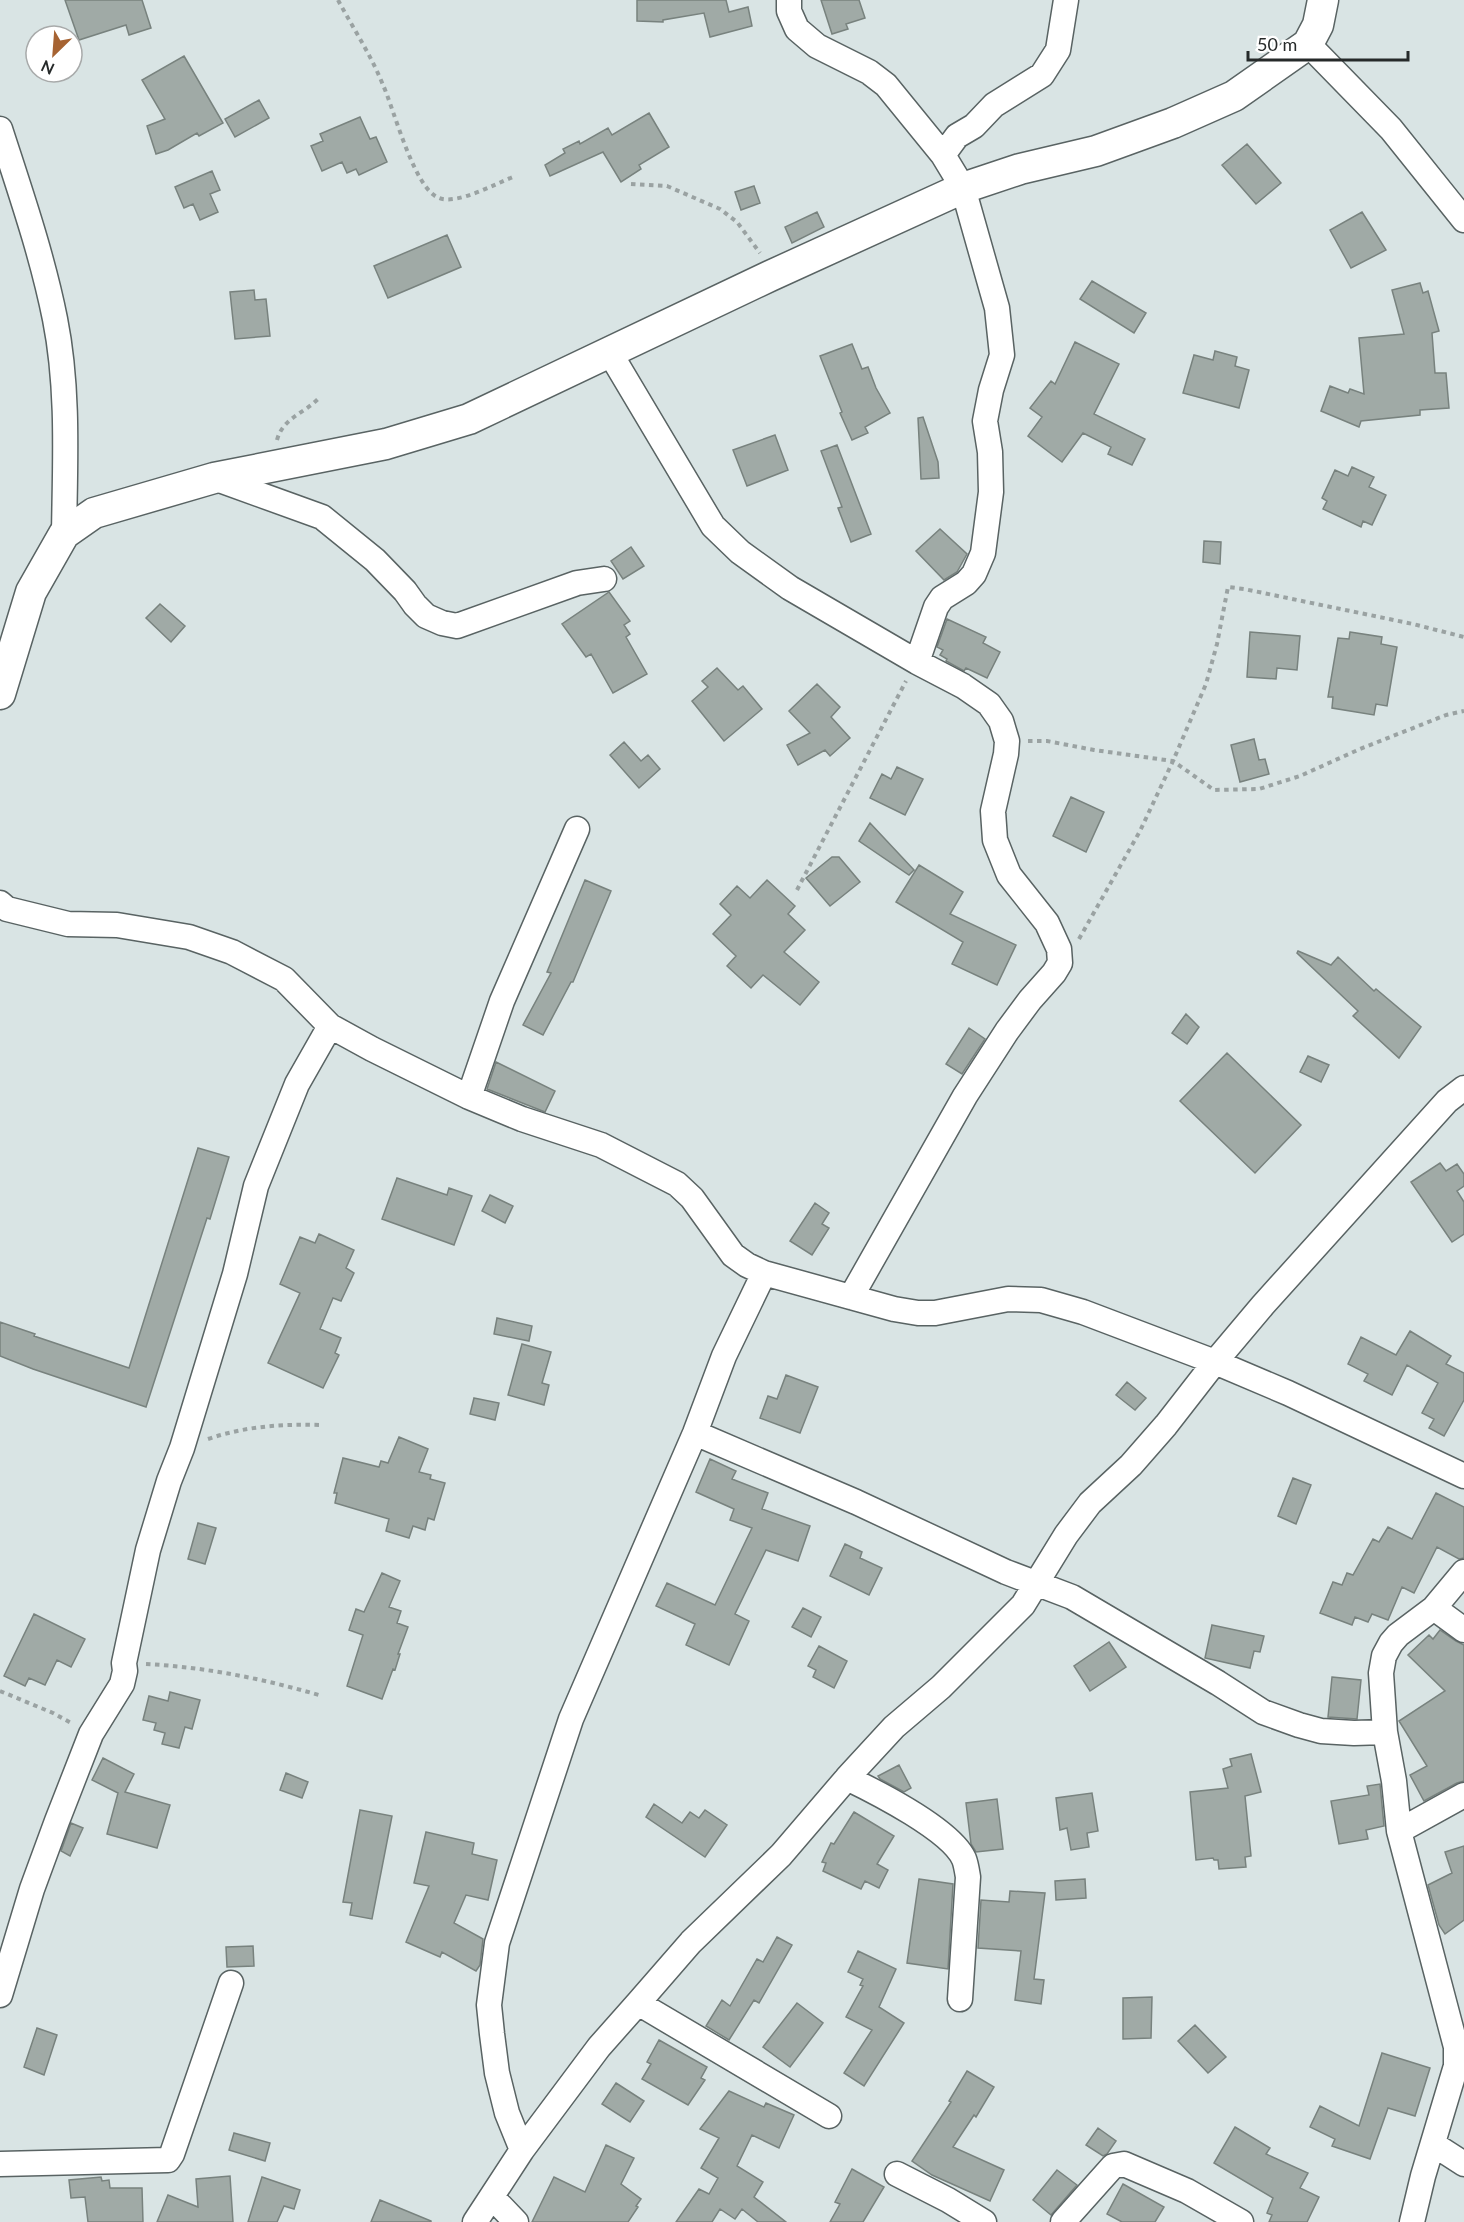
<svg xmlns="http://www.w3.org/2000/svg" width="1464" height="2222" viewBox="0 0 1464 2222" font-family="Lato,sans-serif">
  <style>
    .building { fill: #a0aaa6; stroke: #78827e; stroke-width: 1.5 }
    .lines { fill: none; stroke-linecap: round; stroke-linejoin: round }
    .minor-casing { stroke: #596363; stroke-width: 27 }
    .tertiary-casing { stroke: #596363; stroke-width: 33 }
    .path { stroke: #9aa2a2; stroke-width: 4; stroke-dasharray: 4.5 4.5; stroke-linecap: butt }
    .minor { stroke: #fff; stroke-width: 24 }
    .tertiary { stroke: #fff; stroke-width: 30 }
  </style>
  <rect width="100%" height="100%" fill="#d9e4e4"/>
  <!-- building -->
  <path class="building" d="M 65,0 L 142,0 L 151,28 L 129,35 L 126,25 L 79,40 Z
    M 637,0 L 726,0 L 729,12 L 748,7 L 752,26 L 710,37 L 704,13 L 663,20 L 663,22 L 637,21 Z
    M 821,0 L 859,0 L 865,18 L 846,24 L 848,29 L 832,34 Z
    M 184,56 L 223,123 L 199,136 L 197,133 L 168,150 L 156,154 L 147,126 L 165,119 L 142,80 Z
    M 259,100 L 269,118 L 235,137 L 225,119 Z
    M 649,113 L 669,147 L 639,165 L 641,169 L 621,182 L 603,152 L 550,176 L 545,165 L 565,153 L 563,149 L 579,141 L 580,144 L 608,128 L 612,135 Z
    M 360,117 L 370,139 L 376,137 L 387,162 L 359,175 L 356,169 L 347,173 L 342,162 L 322,171 L 311,146 L 323,141 L 320,134 Z
    M 1247,144 L 1281,183 L 1256,204 L 1222,165 Z
    M 212,171 L 220,190 L 210,194 L 218,212 L 200,220 L 193,204 L 184,208 L 175,187 Z
    M 754,186 L 760,203 L 741,210 L 735,192 Z
    M 817,212 L 824,227 L 792,243 L 785,227 Z
    M 1362,212 L 1386,250 L 1351,268 L 1330,230 Z
    M 447,235 L 461,267 L 388,298 L 374,266 Z
    M 1092,281 L 1146,313 L 1134,333 L 1080,299 Z
    M 1420,283 L 1423,293 L 1428,291 L 1439,331 L 1432,333 L 1435,373 L 1446,373 L 1449,408 L 1420,410 L 1420,415 L 1361,421 L 1359,427 L 1321,411 L 1330,386 L 1348,393 L 1350,389 L 1364,394 L 1359,338 L 1404,334 L 1392,290 Z
    M 254,290 L 255,300 L 266,299 L 270,336 L 235,339 L 230,292 Z
    M 1075,342 L 1119,364 L 1094,414 L 1145,439 L 1132,465 L 1108,454 L 1111,447 L 1083,433 L 1062,462 L 1028,436 L 1042,417 L 1030,408 L 1051,381 L 1055,384 Z
    M 852,344 L 862,369 L 868,367 L 876,388 L 890,413 L 865,427 L 868,433 L 852,440 L 840,413 L 842,412 L 820,356 Z
    M 1215,351 L 1237,357 L 1235,366 L 1249,370 L 1239,408 L 1183,393 L 1194,355 L 1213,360 Z
    M 923,417 L 938,462 L 939,478 L 921,479 L 918,418 Z
    M 775,435 L 788,470 L 747,486 L 733,450 Z
    M 837,445 L 871,534 L 851,542 L 838,508 L 842,507 L 821,451 Z
    M 1352,467 L 1374,477 L 1369,487 L 1386,495 L 1372,525 L 1363,521 L 1361,527 L 1323,509 L 1327,501 L 1322,498 L 1335,470 L 1348,476 Z
    M 940,529 L 967,554 L 957,572 L 944,580 L 916,551 Z
    M 1204,541 L 1221,542 L 1220,564 L 1203,562 Z
    M 631,547 L 644,566 L 623,579 L 611,561 Z
    M 609,592 L 630,621 L 624,625 L 630,634 L 626,637 L 647,674 L 613,693 L 591,654 L 586,657 L 562,624 Z
    M 160,604 L 185,626 L 171,642 L 146,618 Z
    M 947,619 L 986,637 L 983,643 L 1000,652 L 987,678 L 966,668 L 964,671 L 946,661 L 947,659 L 940,655 L 943,650 L 937,647 Z
    M 1250,632 L 1300,636 L 1297,670 L 1277,668 L 1276,679 L 1247,677 Z
    M 1350,632 L 1382,637 L 1381,644 L 1397,647 L 1387,706 L 1376,704 L 1374,715 L 1332,708 L 1333,697 L 1328,697 L 1338,638 L 1349,639 Z
    M 717,668 L 738,690 L 743,686 L 762,709 L 724,741 L 692,701 L 708,687 L 702,681 Z
    M 817,684 L 840,707 L 831,717 L 850,738 L 830,756 L 825,750 L 798,765 L 787,745 L 810,733 L 789,711 Z
    M 1254,739 L 1259,760 L 1265,759 L 1269,774 L 1240,782 L 1231,745 Z
    M 624,742 L 641,761 L 648,755 L 660,769 L 639,788 L 610,755 Z
    M 897,767 L 923,779 L 905,815 L 870,798 L 882,774 L 891,779 Z
    M 1071,797 L 1104,812 L 1086,852 L 1053,836 Z
    M 870,823 L 914,870 L 909,875 L 859,841 Z
    M 832,857 L 839,857 L 860,882 L 830,906 L 806,878 Z
    M 919,865 L 963,892 L 950,914 L 1016,945 L 997,985 L 952,964 L 963,942 L 896,902 Z
    M 585,880 L 611,891 L 573,982 L 571,982 L 543,1035 L 523,1025 L 551,973 L 547,972 Z
    M 767,880 L 795,906 L 788,914 L 805,930 L 784,952 L 819,982 L 800,1005 L 763,975 L 751,988 L 727,966 L 736,956 L 713,934 L 731,915 L 720,904 L 737,886 L 750,898 Z
    M 1298,951 L 1331,965 L 1338,957 L 1374,991 L 1376,989 L 1421,1027 L 1399,1058 L 1353,1016 L 1358,1011 L 1297,953 Z
    M 1186,1014 L 1199,1027 L 1187,1044 L 1172,1033 Z
    M 969,1028 L 985,1039 L 962,1074 L 946,1064 Z
    M 1227,1053 L 1301,1125 L 1255,1173 L 1180,1101 Z
    M 1308,1056 L 1329,1065 L 1321,1082 L 1300,1072 Z
    M 496,1062 L 555,1091 L 545,1112 L 487,1089 Z
    M 198,1148 L 229,1157 L 210,1219 L 207,1218 L 146,1407 L 33,1369 L 0,1356 L 0,1322 L 35,1334 L 34,1336 L 129,1368 Z
    M 1440,1163 L 1446,1171 L 1457,1164 L 1464,1174 L 1464,1186 L 1457,1191 L 1464,1202 L 1464,1234 L 1452,1242 L 1411,1182 Z
    M 397,1178 L 447,1195 L 449,1188 L 472,1196 L 454,1245 L 382,1219 Z
    M 490,1195 L 513,1206 L 505,1223 L 482,1211 Z
    M 815,1203 L 829,1213 L 822,1224 L 829,1228 L 812,1255 L 790,1241 Z
    M 319,1234 L 354,1250 L 346,1268 L 354,1273 L 341,1301 L 333,1298 L 320,1329 L 341,1338 L 335,1353 L 339,1355 L 323,1388 L 268,1363 L 300,1293 L 280,1284 L 300,1237 L 315,1243 Z
    M 497,1318 L 532,1326 L 529,1341 L 494,1334 Z
    M 1410,1331 L 1451,1356 L 1446,1364 L 1464,1373 L 1464,1400 L 1444,1436 L 1429,1428 L 1434,1419 L 1422,1413 L 1438,1383 L 1407,1365 L 1392,1395 L 1364,1381 L 1368,1374 L 1348,1364 L 1361,1337 L 1396,1355 Z
    M 522,1344 L 551,1352 L 542,1383 L 549,1385 L 544,1405 L 508,1395 Z
    M 786,1375 L 818,1387 L 800,1433 L 760,1418 L 768,1396 L 777,1399 Z
    M 1127,1382 L 1146,1398 L 1135,1410 L 1116,1395 Z
    M 474,1398 L 499,1403 L 495,1420 L 470,1414 Z
    M 399,1437 L 428,1449 L 419,1472 L 431,1475 L 430,1479 L 445,1483 L 434,1520 L 428,1518 L 425,1530 L 413,1526 L 409,1538 L 386,1531 L 389,1519 L 335,1503 L 337,1493 L 334,1493 L 343,1458 L 379,1467 L 381,1461 L 388,1463 Z
    M 710,1459 L 736,1471 L 732,1479 L 768,1493 L 762,1509 L 810,1526 L 798,1561 L 766,1550 L 735,1614 L 749,1621 L 729,1665 L 686,1645 L 695,1624 L 656,1606 L 667,1583 L 715,1605 L 752,1528 L 730,1520 L 734,1509 L 696,1492 Z
    M 1293,1478 L 1311,1485 L 1296,1524 L 1278,1516 Z
    M 1436,1493 L 1464,1507 L 1464,1558 L 1459,1559 L 1437,1547 L 1414,1593 L 1402,1587 L 1388,1620 L 1372,1614 L 1368,1622 L 1355,1617 L 1352,1625 L 1320,1613 L 1333,1582 L 1342,1585 L 1347,1573 L 1353,1575 L 1373,1539 L 1379,1542 L 1388,1527 L 1412,1539 Z
    M 198,1523 L 216,1528 L 205,1564 L 188,1559 Z
    M 845,1544 L 862,1552 L 860,1558 L 882,1568 L 869,1595 L 830,1576 Z
    M 382,1573 L 400,1581 L 389,1607 L 401,1611 L 397,1623 L 408,1627 L 398,1654 L 400,1654 L 395,1670 L 393,1669 L 382,1699 L 347,1686 L 363,1635 L 349,1630 L 356,1609 L 364,1612 Z
    M 803,1608 L 821,1617 L 811,1637 L 792,1627 Z
    M 34,1614 L 85,1639 L 71,1667 L 57,1660 L 45,1685 L 29,1678 L 25,1686 L 4,1676 Z
    M 1212,1625 L 1264,1636 L 1260,1652 L 1254,1651 L 1250,1668 L 1205,1658 Z
    M 1440,1630 L 1456,1641 L 1464,1645 L 1464,1781 L 1457,1783 L 1424,1801 L 1410,1775 L 1427,1766 L 1399,1721 L 1445,1691 L 1408,1655 L 1429,1635 L 1433,1639 Z
    M 1109,1642 L 1126,1667 L 1090,1691 L 1074,1666 Z
    M 819,1646 L 847,1661 L 834,1688 L 813,1677 L 816,1670 L 808,1666 Z
    M 1332,1677 L 1361,1680 L 1357,1719 L 1328,1717 Z
    M 170,1692 L 200,1700 L 192,1729 L 185,1727 L 179,1748 L 162,1744 L 165,1733 L 154,1730 L 156,1723 L 143,1720 L 149,1696 L 168,1701 Z
    M 1251,1754 L 1261,1792 L 1245,1796 L 1251,1856 L 1245,1857 L 1246,1867 L 1219,1869 L 1218,1860 L 1214,1860 L 1213,1858 L 1196,1860 L 1190,1792 L 1228,1788 L 1223,1769 L 1232,1766 L 1230,1759 Z
    M 103,1758 L 134,1774 L 125,1792 L 170,1805 L 157,1848 L 107,1834 L 118,1793 L 92,1780 Z
    M 899,1765 L 911,1788 L 904,1792 L 880,1779 L 878,1776 Z
    M 286,1773 L 308,1782 L 302,1798 L 280,1790 Z
    M 1380,1784 L 1384,1826 L 1366,1830 L 1368,1839 L 1339,1844 L 1331,1801 L 1369,1795 L 1367,1786 Z
    M 1092,1793 L 1098,1831 L 1087,1833 L 1089,1847 L 1071,1850 L 1067,1828 L 1060,1830 L 1056,1798 Z
    M 997,1799 L 1003,1849 L 976,1852 L 971,1844 L 966,1803 Z
    M 654,1804 L 682,1823 L 690,1812 L 699,1818 L 705,1810 L 727,1825 L 705,1857 L 646,1817 Z
    M 360,1810 L 392,1816 L 372,1919 L 350,1915 L 352,1903 L 343,1902 Z
    M 854,1812 L 894,1836 L 877,1864 L 888,1870 L 879,1888 L 865,1881 L 861,1889 L 823,1871 L 826,1863 L 822,1862 L 831,1843 L 834,1844 Z
    M 71,1823 L 83,1828 L 70,1856 L 61,1851 Z
    M 426,1832 L 474,1843 L 472,1854 L 497,1860 L 488,1900 L 466,1895 L 454,1923 L 483,1939 L 480,1965 L 476,1971 L 442,1952 L 440,1957 L 406,1942 L 429,1886 L 414,1883 Z
    M 1464,1846 L 1464,1920 L 1445,1934 L 1439,1925 L 1428,1885 L 1452,1873 L 1445,1852 Z
    M 919,1879 L 953,1884 L 948,1969 L 907,1963 Z
    M 1085,1879 L 1086,1898 L 1056,1900 L 1055,1881 Z
    M 1010,1891 L 1045,1893 L 1034,1979 L 1044,1980 L 1041,2004 L 1015,2000 L 1021,1951 L 978,1948 L 981,1900 L 1009,1902 Z
    M 777,1937 L 792,1945 L 759,2003 L 754,2000 L 729,2040 L 706,2026 L 722,2000 L 730,2006 L 757,1959 L 763,1962 Z
    M 253,1946 L 254,1966 L 227,1967 L 226,1947 Z
    M 858,1951 L 896,1969 L 879,2007 L 904,2023 L 864,2086 L 844,2073 L 872,2030 L 846,2017 L 863,1986 L 860,1985 L 863,1979 L 848,1972 Z
    M 1152,1997 L 1151,2038 L 1123,2039 L 1123,1998 Z
    M 797,2003 L 823,2023 L 790,2067 L 763,2047 Z
    M 1195,2025 L 1226,2057 L 1208,2073 L 1178,2041 Z
    M 37,2028 L 57,2035 L 44,2075 L 24,2067 Z
    M 659,2040 L 707,2067 L 701,2078 L 705,2080 L 688,2105 L 642,2079 L 651,2064 L 647,2062 Z
    M 1382,2053 L 1430,2068 L 1415,2116 L 1388,2108 L 1370,2159 L 1332,2146 L 1335,2139 L 1310,2127 L 1320,2106 L 1359,2126 Z
    M 967,2071 L 994,2087 L 976,2117 L 974,2115 L 953,2147 L 1004,2170 L 990,2201 L 932,2175 L 912,2161 L 951,2102 L 949,2101 Z
    M 616,2083 L 644,2101 L 630,2122 L 602,2104 Z
    M 729,2091 L 764,2107 L 766,2103 L 794,2115 L 779,2148 L 752,2135 L 737,2166 L 763,2182 L 754,2197 L 786,2222 L 758,2222 L 742,2209 L 735,2219 L 720,2209 L 712,2222 L 676,2222 L 699,2189 L 709,2194 L 718,2178 L 701,2168 L 719,2138 L 700,2129 Z
    M 1235,2127 L 1270,2148 L 1266,2154 L 1308,2173 L 1300,2188 L 1319,2197 L 1307,2222 L 1269,2222 L 1272,2215 L 1267,2213 L 1273,2198 L 1214,2163 Z
    M 1098,2128 L 1116,2141 L 1107,2154 L 1103,2156 L 1086,2145 Z
    M 234,2133 L 270,2143 L 265,2161 L 229,2150 Z
    M 606,2145 L 634,2158 L 621,2184 L 641,2199 L 636,2206 L 638,2207 L 628,2222 L 532,2222 L 554,2177 L 585,2192 Z
    M 852,2169 L 884,2187 L 863,2222 L 830,2222 L 840,2204 L 835,2202 Z
    M 1057,2170 L 1077,2185 L 1051,2215 L 1033,2200 Z
    M 230,2176 L 233,2222 L 157,2222 L 168,2195 L 198,2207 L 196,2179 Z
    M 101,2177 L 102,2181 L 109,2180 L 110,2188 L 142,2188 L 143,2222 L 88,2222 L 85,2197 L 71,2198 L 69,2180 Z
    M 262,2177 L 300,2190 L 294,2209 L 284,2206 L 277,2222 L 248,2222 Z
    M 1123,2184 L 1164,2207 L 1155,2222 L 1122,2222 L 1107,2214 Z
    M 380,2200 L 431,2221 L 431,2222 L 371,2222 Z"/>
  <g class="lines">
    <!-- minor casing -->
    <g class="minor-casing">
      <path id="minor" d="M 789,0 L 789,11 L 797,29 L 817,46 L 869,72 L 886,85 L 943,155 L 963,188 L 997,308 L 1002,355 L 991,390 L 985,421 L 990,452 L 991,492 L 983,553 L 974,574 L 966,583 L 942,598 L 936,607 L 917,662
        M 1308,44 L 1391,129 L 1464,220
        M 0,129 C 20,191 42,254 55,319 C 69,389 65,463 64,534
        M 943,155 L 957,136 L 974,126 L 994,105 L 1042,75 L 1058,50 L 1066,0
        M 610,353 L 713,526 L 740,552 L 790,588 L 917,662 L 963,686 L 989,704 L 1001,721 L 1007,741 L 1006,754 L 993,811 L 995,840 L 1009,875 L 1047,923 L 1059,949 L 1060,963 L 1054,973 L 1030,1000 L 1007,1031 L 965,1096 L 851,1297
        M 214,478 L 322,517 L 375,560 L 405,591 L 415,605 L 426,616 L 442,623 L 457,626 L 577,583 L 604,579
        M 0,903 L 7,909 L 68,924 L 117,925 L 189,937 L 232,952 L 284,979 L 330,1026 L 372,1049 L 469,1097 L 522,1119 L 601,1145 L 677,1184 L 692,1198 L 733,1255 L 747,1265 L 764,1273 L 894,1309 L 918,1313 L 935,1313 L 1008,1299 L 1041,1300 L 1083,1312 L 1215,1362 L 1288,1393 L 1464,1476
        M 469,1097 L 502,1001 L 577,829
        M 695,1433 L 856,1502 L 1006,1572 L 1072,1597 L 1218,1683 L 1263,1712 L 1299,1725 L 1321,1731 L 1354,1733 L 1385,1732
        M 1434,1608 L 1464,1630
        M 847,1778 C 876,1792 951,1830 964,1859 C 966,1864 967,1871 968,1877 L 960,1999
        M 1399,1831 L 1464,1795
        M 0,1995 L 32,1889 L 57,1821 L 91,1734 L 122,1684 L 125,1671 L 124,1663 L 148,1550 L 169,1481 L 182,1448 L 235,1274 L 256,1186 L 297,1084 L 330,1026
        M 638,2003 L 829,2116
        M 1433,2144 L 1464,2164
        M 522,2150 L 507,2113 L 497,2073 L 492,2034 L 489,2005 L 497,1943 L 571,1719 L 695,1433 L 724,1356 L 764,1273
        M 0,2164 L 168,2160 L 172,2154 L 231,1983
        M 897,2174 L 948,2200 L 984,2222
        M 492,2197 L 516,2222
        M 475,2222 L 522,2150 L 599,2047 L 638,2003 L 691,1942 L 781,1855 L 847,1778 L 894,1727 L 941,1687 L 1023,1605 L 1066,1535 L 1090,1503 L 1131,1465 L 1166,1425 L 1215,1362 L 1263,1305 L 1447,1101 L 1464,1088
        M 1063,2222 L 1113,2166 L 1124,2164 L 1187,2191 L 1241,2222
        M 1412,2222 L 1423,2176 L 1456,2066 L 1456,2047 L 1399,1831 L 1394,1781 L 1385,1732 L 1381,1673 L 1384,1656 L 1391,1643 L 1398,1635 L 1434,1608 L 1464,1572"/>
    </g>
    <!-- tertiary casing -->
    <g class="tertiary-casing">
      <path id="tertiary" d="M 0,694 L 31,592 L 64,534 L 94,513 L 214,478 L 386,444 L 469,419 L 770,276 L 963,188 L 1020,169 L 1096,151 L 1173,123 L 1234,96 L 1308,44 L 1318,25 L 1323,0"/>
    </g>
    <!-- path -->
    <path class="path" d="M 338,0 C 353,28 371,55 383,85 C 394,109 414,189 439,198 C 457,205 495,184 513,177
      M 631,184 L 667,186 L 720,209 L 737,222 L 760,253
      M 277,440 C 283,418 303,414 318,399
      M 1028,741 L 1047,741 L 1094,750 L 1173,761 L 1214,790 L 1259,789 L 1300,776 L 1360,749 L 1446,715 L 1464,711
      M 797,890 L 906,681
      M 1079,939 L 1140,831 L 1173,761 L 1206,684 L 1217,644 L 1228,587 L 1244,589 L 1413,624 L 1464,637
      M 208,1439 C 246,1426 282,1424 321,1425
      M 146,1664 C 205,1667 265,1679 322,1696
      M 0,1691 L 53,1713 L 73,1724"/>
    <!-- minor -->
    <use href="#minor" class="minor"/>
    <!-- tertiary -->
    <use href="#tertiary" class="tertiary"/>
  </g>
  <!-- north arrow -->
  <g transform="translate(54 54) rotate(205)"><circle r="28" fill="#ffffff" stroke="#a8aaaa" stroke-width="1.5"/>
  <path d="M0-4.5L10 22L0 15L-10 22Z" fill="#a66332"/>
  <text y="-9" font-size="16" font-weight="bold" text-anchor="middle" fill="#262a2a">N</text>
  </g>
  <!-- scale -->
  <path d="M1248 51v9h160v-9" fill="none" stroke="#262a2a" stroke-width="3"/>
  <text x="1257" y="51" font-size="18" fill="#262a2a" stroke="#ffffff" stroke-width="4.5" paint-order="stroke">50 m</text>
</svg>
